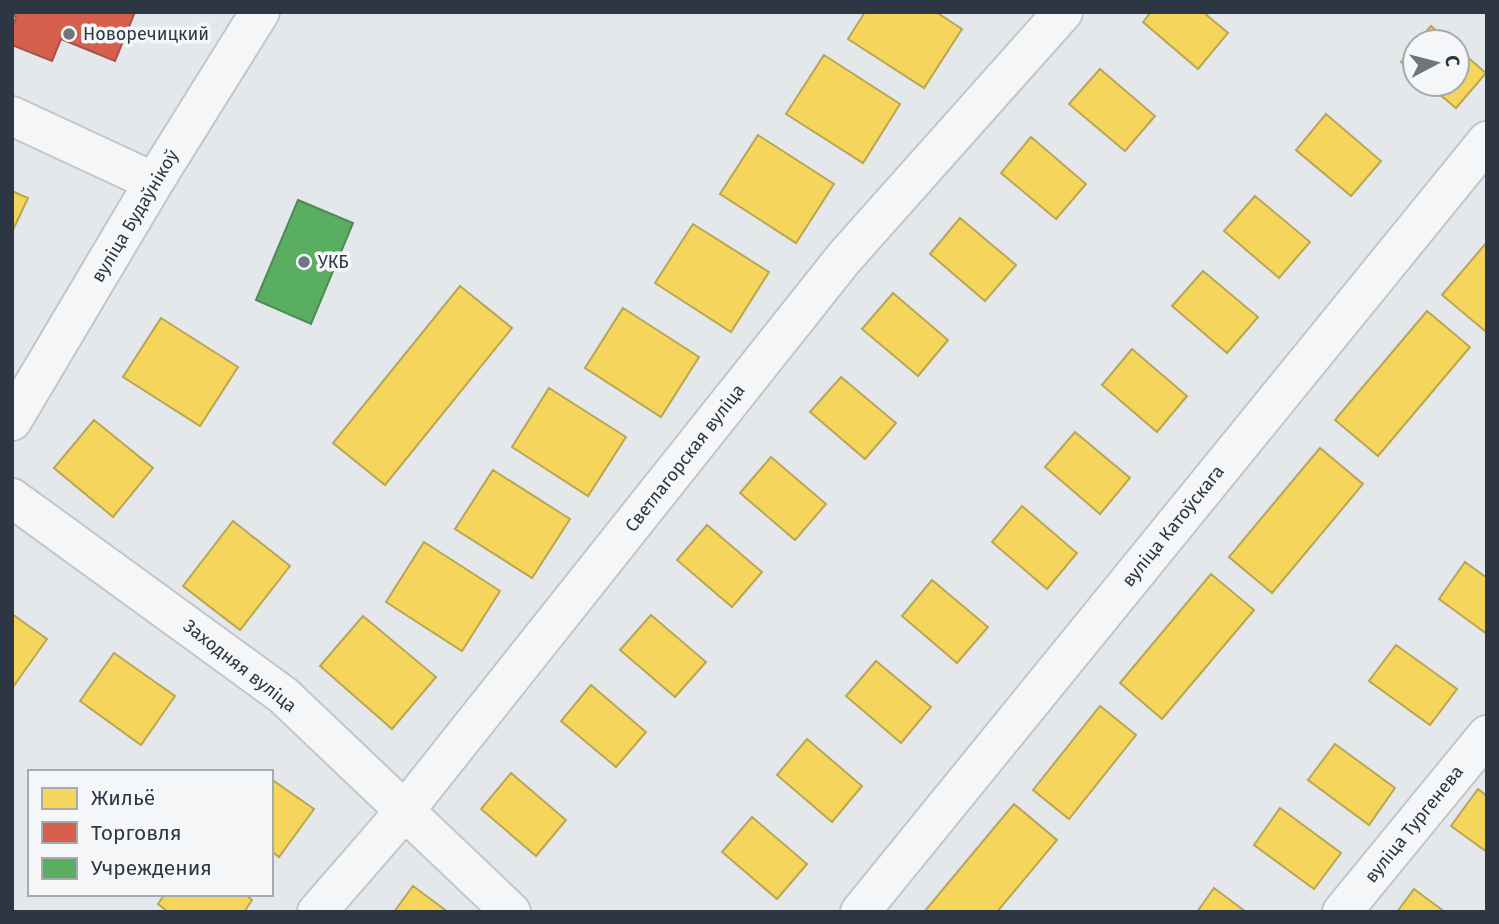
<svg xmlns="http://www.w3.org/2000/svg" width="1499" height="924" viewBox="0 0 1499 924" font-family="'Fira Sans',sans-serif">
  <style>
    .homes { fill: #f6d55c; stroke: #b9a654; stroke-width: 2 }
    .shops { fill: #d6604d; stroke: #a3544a; stroke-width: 2 }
    .public { fill: #5aae61; stroke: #4c8a58; stroke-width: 2 }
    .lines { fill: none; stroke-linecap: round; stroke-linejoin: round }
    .minor-casing { stroke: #c3c6c8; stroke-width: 42 }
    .minor { stroke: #f5f6f7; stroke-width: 38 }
    .poi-dot { fill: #6d757d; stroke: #f4f6f8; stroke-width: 2.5 }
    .labels { text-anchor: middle; stroke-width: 7; stroke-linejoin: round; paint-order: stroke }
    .poi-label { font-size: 18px; fill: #2c3743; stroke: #f4f6f8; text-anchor: start }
    .street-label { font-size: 18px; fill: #2c3743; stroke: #f4f6f8 }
  </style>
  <rect width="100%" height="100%" fill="#e5e8ea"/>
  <!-- homes -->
  <path class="homes" d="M 865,12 L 936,12 L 962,29 L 924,88 L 848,39 Z
    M 1151,12 L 1203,12 L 1228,33 L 1198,69 L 1143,22 Z
    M 1431,26 L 1450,42 L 1417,42 Z
    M 1415,45 L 1415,74 L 1401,62 Z
    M 1457,48 L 1486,73 L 1456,108 L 1427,84 L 1457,84 Z
    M 824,55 L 900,104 L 863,163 L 786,114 Z
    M 1100,69 L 1155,116 L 1125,151 L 1069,104 Z
    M 1326,114 L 1381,161 L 1351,196 L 1296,150 Z
    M 758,135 L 834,184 L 796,243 L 720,194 Z
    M 1031,137 L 1086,184 L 1056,219 L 1001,173 Z
    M 12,191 L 28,198 L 13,230 L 12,230 Z
    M 1255,196 L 1310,242 L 1279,278 L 1224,231 Z
    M 960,218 L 1016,265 L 985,301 L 930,254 Z
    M 693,224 L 769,272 L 731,332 L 655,283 Z
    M 1487,242 L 1487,329 L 1485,331 L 1442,295 Z
    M 1203,271 L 1258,317 L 1227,353 L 1172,306 Z
    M 460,286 L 512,328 L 385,485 L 333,443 Z
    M 893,293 L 948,340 L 918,376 L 862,329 Z
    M 623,308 L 699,357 L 661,417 L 585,368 Z
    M 1427,311 L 1470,347 L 1378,456 L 1335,420 Z
    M 161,318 L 238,367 L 200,426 L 123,377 Z
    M 1132,349 L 1187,396 L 1157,432 L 1102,385 Z
    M 841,377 L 896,423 L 865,459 L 810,412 Z
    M 549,388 L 626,437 L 588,496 L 512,447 Z
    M 94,420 L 153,468 L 113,517 L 54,468 Z
    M 1075,432 L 1130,478 L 1100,514 L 1045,467 Z
    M 1320,448 L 1363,484 L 1272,593 L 1229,557 Z
    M 771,457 L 826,504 L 795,540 L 740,493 Z
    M 493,470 L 570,519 L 532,578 L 455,529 Z
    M 1022,506 L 1077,553 L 1047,589 L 992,542 Z
    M 233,521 L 290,566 L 240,630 L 183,586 Z
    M 707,525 L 762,572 L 732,607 L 677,560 Z
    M 424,542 L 500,591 L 462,651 L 386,602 Z
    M 1465,562 L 1487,578 L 1487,634 L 1439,599 Z
    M 1211,574 L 1254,610 L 1162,719 L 1120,683 Z
    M 932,580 L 988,627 L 957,663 L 902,616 Z
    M 12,614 L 47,639 L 13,687 L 12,686 Z
    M 651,615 L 706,662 L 675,697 L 620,650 Z
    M 363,616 L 436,677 L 392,729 L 320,666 Z
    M 1396,645 L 1457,689 L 1430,725 L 1369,681 Z
    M 114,653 L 175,696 L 141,745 L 80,701 Z
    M 876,661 L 931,707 L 901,743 L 846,696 Z
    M 591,685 L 646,732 L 616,767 L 561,721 Z
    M 1100,706 L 1136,735 L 1069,819 L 1033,790 Z
    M 807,739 L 862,786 L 832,822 L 777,775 Z
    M 1335,744 L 1395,788 L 1369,825 L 1308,780 Z
    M 511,773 L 566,820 L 536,856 L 481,809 Z
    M 271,779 L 314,809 L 279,857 L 271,851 Z
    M 1478,789 L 1487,796 L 1487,852 L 1451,826 Z
    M 1014,804 L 1057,840 L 997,912 L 924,912 Z
    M 1280,808 L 1341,853 L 1314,889 L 1254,845 Z
    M 752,817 L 807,864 L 777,899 L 722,852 Z
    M 413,886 L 448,912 L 394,912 Z
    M 1214,888 L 1246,912 L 1197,912 Z
    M 1414,889 L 1445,912 L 1397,912 Z
    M 165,894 L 245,894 L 252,900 L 244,912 L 168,912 L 158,904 Z"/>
  <!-- shops -->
  <path class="shops" d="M 12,12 L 135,12 L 115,61 L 61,39 L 52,61 L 12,45 L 12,28 L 16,18 Z"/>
  <!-- public -->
  <path class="public" d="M 298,200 L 353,223 L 311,324 L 256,300 Z"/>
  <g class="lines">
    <!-- minor casing -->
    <g class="minor-casing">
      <path id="minor" d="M 12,116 L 154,182
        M 12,421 L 154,182 L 260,12
        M 12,498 L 283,695 L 511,912
        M 317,912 L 403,813 L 844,258 L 1063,12
        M 860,912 L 1487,141
        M 1342,912 L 1487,735"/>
    </g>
    <!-- minor -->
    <use href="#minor" class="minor"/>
  </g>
  <!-- markers -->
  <g class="poi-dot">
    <circle cx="69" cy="34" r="7"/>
    <circle cx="304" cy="262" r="7"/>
  </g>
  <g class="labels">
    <!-- poi labels -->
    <g class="poi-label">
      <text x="83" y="40">Новоречицкий</text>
      <text x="318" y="268">УКБ</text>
    </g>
    <!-- street labels -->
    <g class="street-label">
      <text transform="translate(135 216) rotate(-59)" y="6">вуліца Будаўнікоў</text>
      <text transform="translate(685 458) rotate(-52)" y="6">Светлагорская вуліца</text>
      <text transform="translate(1173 526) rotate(-51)" y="6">вуліца Катоўскага</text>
      <text transform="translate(240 666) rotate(38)" y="6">Заходняя вуліца</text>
      <text transform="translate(1414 824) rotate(-51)" y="6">вуліца Тургенева</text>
    </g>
  </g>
  <!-- border -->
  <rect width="1499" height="924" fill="none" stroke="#2c3743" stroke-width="28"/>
  <!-- legend -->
  <rect x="28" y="770" width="245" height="126" fill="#f4f6f8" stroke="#a4aab0" stroke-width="2"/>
  <rect x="42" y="788" width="35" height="21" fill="#f6d55c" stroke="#a4aab0" stroke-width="2"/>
  <text x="91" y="805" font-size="21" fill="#2c3743">Жильё</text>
  <rect x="42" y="822" width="35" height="21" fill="#d6604d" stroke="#a4aab0" stroke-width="2"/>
  <text x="91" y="840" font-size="21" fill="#2c3743">Торговля</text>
  <rect x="42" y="858" width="35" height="21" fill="#5aae61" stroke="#a4aab0" stroke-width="2"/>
  <text x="91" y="875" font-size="21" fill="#2c3743">Учреждения</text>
  <!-- north arrow -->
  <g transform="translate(1436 63) rotate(83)"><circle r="33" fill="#f4f6f8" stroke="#a4aab0" stroke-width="2"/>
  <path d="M0-5L12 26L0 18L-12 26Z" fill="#6d757d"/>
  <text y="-10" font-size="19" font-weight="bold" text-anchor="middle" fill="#2c3743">С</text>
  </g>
</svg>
